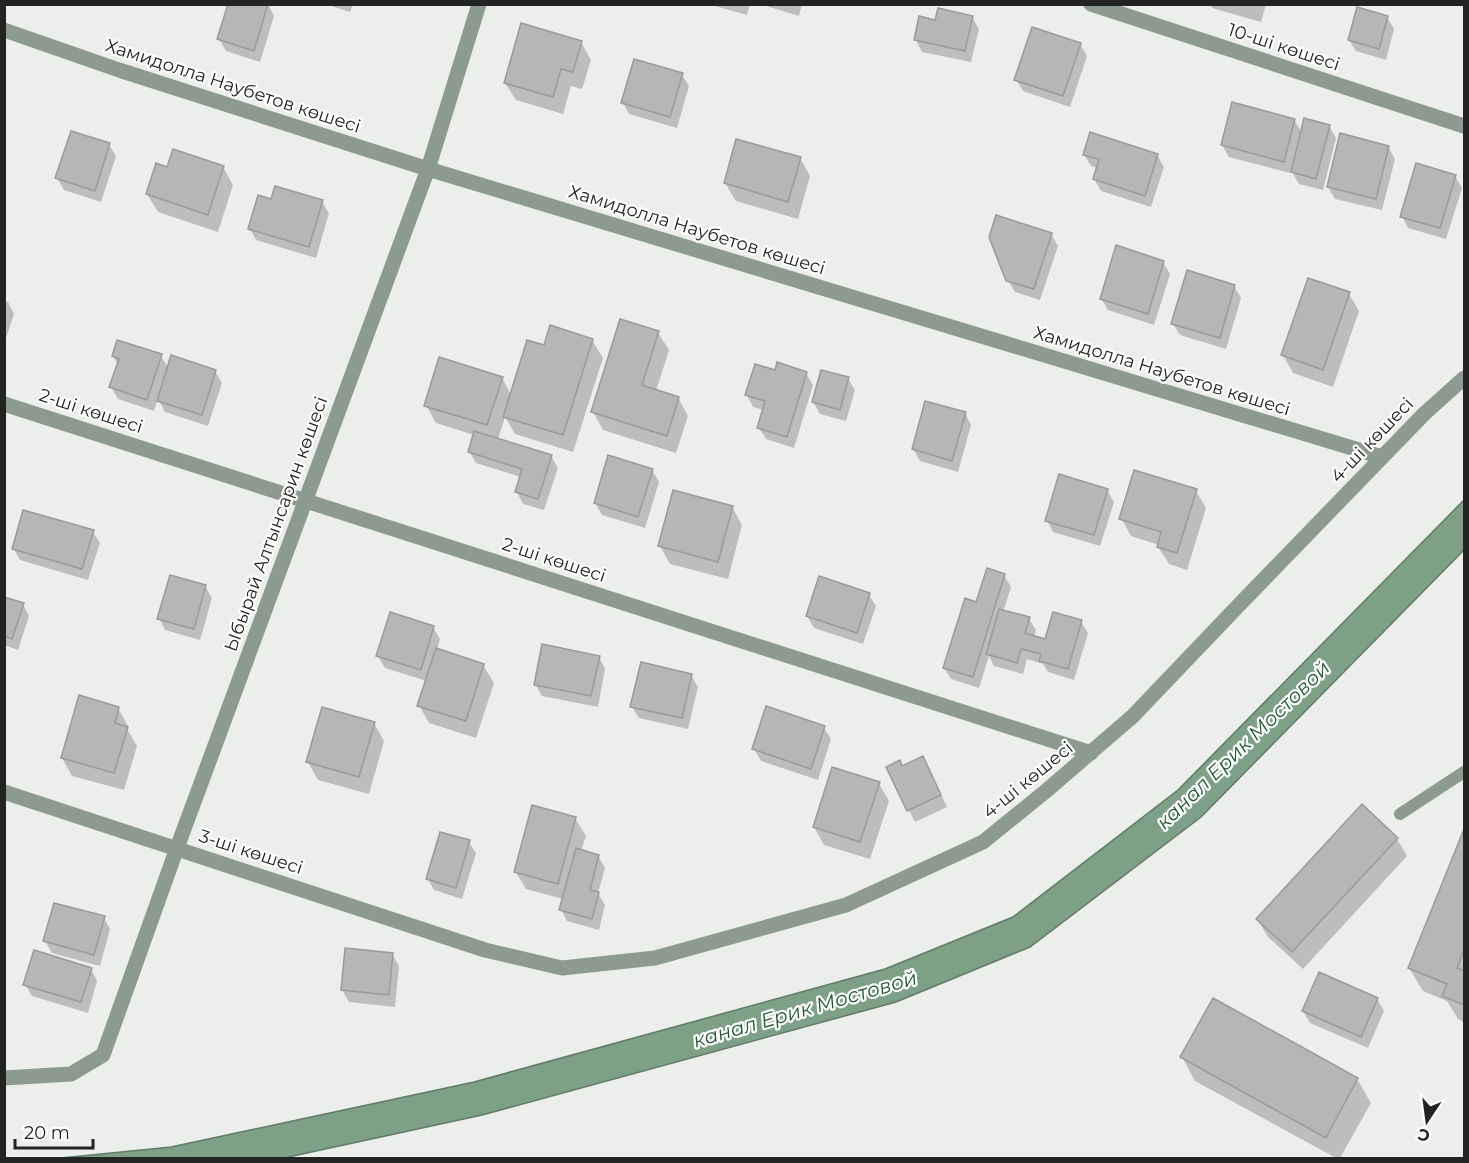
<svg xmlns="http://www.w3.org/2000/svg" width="1469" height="1163" viewBox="0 0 1469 1163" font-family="Montserrat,sans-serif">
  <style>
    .water { fill: #7ea086; stroke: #627a68; stroke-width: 1.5 }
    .shadow { fill: #0003 }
    .building { fill: #b4b7b4; stroke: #989b99; stroke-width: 1.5 }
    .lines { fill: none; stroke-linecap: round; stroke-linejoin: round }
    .lane { stroke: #8c9a8f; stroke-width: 12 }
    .street { stroke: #8c9a8f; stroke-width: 15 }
    .labels { text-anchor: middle; stroke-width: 4.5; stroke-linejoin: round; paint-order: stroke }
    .street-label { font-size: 18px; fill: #222322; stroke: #fff }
    .water-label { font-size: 20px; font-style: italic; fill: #235935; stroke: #fff }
  </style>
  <rect width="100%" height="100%" fill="#ebeeeb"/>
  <!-- water -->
  <path class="water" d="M 1464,500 L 1464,550 L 1201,817 L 1030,947 L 896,1002 L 482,1115 L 284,1158 L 61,1158 L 171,1147 L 474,1082 L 885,969 L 1013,917 L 1178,790 Z"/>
  <!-- shadow -->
  <path class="shadow" d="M 268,4 L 274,16 L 260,62 L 226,51 L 219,39 Z
    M 325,4 L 353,4 L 350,12 Z
    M 708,4 L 750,4 L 747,15 Z
    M 765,4 L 802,4 L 799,16 L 766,6 Z
    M 1211,4 L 1266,4 L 1261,22 L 1212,8 Z
    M 972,17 L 979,29 L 971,62 L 922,52 L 916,40 Z
    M 1387,17 L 1394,29 L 1386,60 L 1356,51 L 1349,40 Z
    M 581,42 L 591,60 L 582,89 L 571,86 L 563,114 L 516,100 L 505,83 Z
    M 1080,44 L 1087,56 L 1070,107 L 1023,91 L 1016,80 Z
    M 682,75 L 689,86 L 677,128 L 629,114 L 623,103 Z
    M 1294,120 L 1302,133 L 1329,126 L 1336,138 L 1323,190 L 1299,184 L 1291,170 L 1290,173 L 1229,157 L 1222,145 Z
    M 109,145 L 116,156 L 101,202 L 64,190 L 57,178 Z
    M 1388,147 L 1395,159 L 1382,210 L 1335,199 L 1328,187 Z
    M 1084,155 L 1157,155 L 1164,167 L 1151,207 L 1101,191 L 1094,179 L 1098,168 L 1091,166 Z
    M 800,158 L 810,176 L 798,219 L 736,201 L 725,183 Z
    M 223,167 L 233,185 L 218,232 L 158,212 L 147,194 L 168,169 Z
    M 1455,176 L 1462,188 L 1446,239 L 1408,228 L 1402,216 Z
    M 272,201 L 322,202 L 329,213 L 316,258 L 256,240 L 250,229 Z
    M 1051,234 L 1058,246 L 1040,300 L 1015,292 L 1008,280 Z
    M 1163,262 L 1170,274 L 1154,325 L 1108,310 L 1101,298 Z
    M 1234,286 L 1241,298 L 1226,349 L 1180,335 L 1173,324 Z
    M 1349,294 L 1359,311 L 1333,387 L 1293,373 L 1283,355 Z
    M 4,301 L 8,302 L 14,314 L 4,344 Z
    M 658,333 L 669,350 L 656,391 L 678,398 L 688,416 L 676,453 L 603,430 L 593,412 Z
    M 592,340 L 603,358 L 573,452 L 515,434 L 505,417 L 498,439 L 551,456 L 558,468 L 544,510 L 523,504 L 517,492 L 521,477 L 476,463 L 469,451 L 474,435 L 436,423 L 426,405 L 502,378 L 511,395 L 545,347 Z
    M 113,356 L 161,356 L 169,369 L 215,371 L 222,383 L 208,426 L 165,412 L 158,399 L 154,411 L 118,399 L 111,387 L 118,365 Z
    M 776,371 L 806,373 L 813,385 L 794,448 L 766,439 L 759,428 L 764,410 L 753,407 L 747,395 Z
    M 848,379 L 855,390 L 846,421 L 820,414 L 813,402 Z
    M 965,413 L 971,425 L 958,472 L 920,461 L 913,449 Z
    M 652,470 L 659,482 L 645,528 L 602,515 L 595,503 Z
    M 1107,490 L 1114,502 L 1100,546 L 1053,532 L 1047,520 Z
    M 1196,491 L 1206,508 L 1187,570 L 1169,564 L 1158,547 L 1159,545 L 1131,536 L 1121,518 Z
    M 732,507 L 742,525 L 728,579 L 670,564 L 660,546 Z
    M 93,532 L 100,543 L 88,580 L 20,560 L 13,548 Z
    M 1004,575 L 1011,587 L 1003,612 L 1029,619 L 1036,630 L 1034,637 L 1046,640 L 1081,622 L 1088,633 L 1074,680 L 1048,672 L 1043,664 L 1027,659 L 1023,674 L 994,666 L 989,656 L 979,688 L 951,679 L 944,668 L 977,604 Z
    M 205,586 L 212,598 L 200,640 L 165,630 L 159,618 Z
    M 869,595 L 876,606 L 863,644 L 814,628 L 807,616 Z
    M 4,598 L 23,604 L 29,616 L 18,650 L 4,645 Z
    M 433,627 L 440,639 L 437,650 L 483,665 L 494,683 L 476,738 L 429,723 L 419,705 L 427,681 L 385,668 L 378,656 Z
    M 599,657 L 605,669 L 598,707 L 542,696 L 535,684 Z
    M 691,675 L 698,687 L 688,729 L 639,718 L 632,707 Z
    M 118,708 L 128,726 L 127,729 L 137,746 L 124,790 L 72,776 L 62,758 Z
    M 374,723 L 384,741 L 369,794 L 318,780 L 308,762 Z
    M 824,728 L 831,739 L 818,780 L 761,761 L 754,749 Z
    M 902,767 L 929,769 L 947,807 L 915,822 L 888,768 Z
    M 879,784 L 889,801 L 870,859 L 824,845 L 814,827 Z
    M 575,818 L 586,836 L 581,851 L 598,856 L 605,868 L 598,893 L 605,905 L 599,930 L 567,921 L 561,909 L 563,899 L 526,889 L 515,871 Z
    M 1464,834 L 1464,1022 L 1458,1019 L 1447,1001 L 1423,991 L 1409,968 Z
    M 1397,839 L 1407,856 L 1303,969 L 1268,937 L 1257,919 Z
    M 469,842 L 476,853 L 462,899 L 434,890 L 428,879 Z
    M 104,918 L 110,929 L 100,966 L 52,953 L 45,941 Z
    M 346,949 L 392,954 L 399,966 L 395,1007 L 349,1002 L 342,990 Z
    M 91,969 L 97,981 L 88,1013 L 32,996 L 25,984 Z
    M 1377,999 L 1384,1011 L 1368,1048 L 1310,1023 L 1303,1011 Z
    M 1182,1057 L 1357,1079 L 1371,1103 L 1340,1158 L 1336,1158 L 1195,1081 Z"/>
  <!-- building -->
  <path class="building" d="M 228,4 L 268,4 L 254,51 L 217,39 Z
    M 1357,7 L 1388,16 L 1379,49 L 1348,40 Z
    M 938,8 L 973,16 L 965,51 L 914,40 L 919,16 L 935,20 Z
    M 521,23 L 582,41 L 573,72 L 561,69 L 553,97 L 504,83 Z
    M 1032,27 L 1081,43 L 1063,96 L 1014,80 Z
    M 634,59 L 683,73 L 670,117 L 621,103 Z
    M 1232,102 L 1295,119 L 1284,162 L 1221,145 Z
    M 1304,118 L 1330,125 L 1316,179 L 1291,172 Z
    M 71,131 L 110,143 L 95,191 L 55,178 Z
    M 1090,132 L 1158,154 L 1145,196 L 1093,179 L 1099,159 L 1083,155 Z
    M 1340,133 L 1389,146 L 1376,199 L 1327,187 Z
    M 736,139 L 801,157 L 788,202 L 724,183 Z
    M 173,149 L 224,166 L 208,215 L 146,194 L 156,163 L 167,167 Z
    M 1416,163 L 1456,175 L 1440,228 L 1400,217 Z
    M 275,186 L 323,200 L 309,247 L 248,229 L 258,195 L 271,199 Z
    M 996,215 L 1052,233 L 1034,289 L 1006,281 L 989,237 Z
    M 1116,245 L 1164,261 L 1148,314 L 1100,299 Z
    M 1187,270 L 1235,285 L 1220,338 L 1171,324 Z
    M 1308,278 L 1350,292 L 1323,370 L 1281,355 Z
    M 620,319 L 659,331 L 642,385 L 679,397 L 667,436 L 591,412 Z
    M 550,325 L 593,339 L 563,435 L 503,417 L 527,340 L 544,345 Z
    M 117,340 L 162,354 L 147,400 L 109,387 L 119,359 L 112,356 Z
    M 171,355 L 216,370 L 202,415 L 157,401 Z
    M 439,357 L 503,377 L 487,425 L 424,406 Z
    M 777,362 L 807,372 L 787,437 L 757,428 L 765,401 L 745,395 L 755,364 L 775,370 Z
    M 821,370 L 849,377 L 840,410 L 812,402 Z
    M 925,401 L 966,412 L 952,461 L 912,449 Z
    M 474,431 L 552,455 L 538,499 L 515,492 L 522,469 L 468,452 Z
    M 608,455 L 653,469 L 638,517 L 594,503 Z
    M 1134,470 L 1197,489 L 1177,553 L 1157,547 L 1161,532 L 1119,519 Z
    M 1059,474 L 1108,489 L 1094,535 L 1045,521 Z
    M 673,490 L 733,506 L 718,562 L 658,546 Z
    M 23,510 L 94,530 L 82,569 L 12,549 Z
    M 987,568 L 1005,574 L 973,677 L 943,668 L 965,598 L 976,602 Z
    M 170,575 L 206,585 L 194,629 L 157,619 Z
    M 819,576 L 870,593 L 857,633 L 806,616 Z
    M 4,597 L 24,603 L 12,639 L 4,636 Z
    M 999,609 L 1030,617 L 1025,633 L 1045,639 L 1053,612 L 1082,620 L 1068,669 L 1039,661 L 1041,654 L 1021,649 L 1017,663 L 986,654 Z
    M 390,612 L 434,626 L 421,670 L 376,656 Z
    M 542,644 L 600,656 L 591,696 L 534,685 Z
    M 436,648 L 484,664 L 466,721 L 417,706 Z
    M 641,662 L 692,674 L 682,718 L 630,707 Z
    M 79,695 L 119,707 L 115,723 L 128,727 L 114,773 L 61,758 Z
    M 766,706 L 825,726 L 811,769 L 752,749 Z
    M 322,707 L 375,722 L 359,777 L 306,762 Z
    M 923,756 L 941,795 L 907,811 L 886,767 L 900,760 L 902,766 Z
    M 832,767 L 880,782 L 860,842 L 813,827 Z
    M 1362,804 L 1398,838 L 1292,952 L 1256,919 Z
    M 532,805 L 576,817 L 558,884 L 514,872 Z
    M 1464,829 L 1464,950 L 1457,968 L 1464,971 L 1464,1005 L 1442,996 L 1447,984 L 1408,968 Z
    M 440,832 L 470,840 L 456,888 L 426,879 Z
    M 576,848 L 599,855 L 590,890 L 599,892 L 592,919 L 559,910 Z
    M 54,903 L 105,916 L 94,955 L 43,941 Z
    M 345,948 L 393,953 L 389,995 L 341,990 Z
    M 34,950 L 92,968 L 81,1002 L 23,985 Z
    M 1319,972 L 1378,998 L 1361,1037 L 1302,1011 Z
    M 1213,998 L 1358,1078 L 1326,1138 L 1180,1057 Z"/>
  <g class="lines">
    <!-- lane -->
    <path class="lane" d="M 1400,814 L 1464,772"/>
    <!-- street -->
    <path class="street" d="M 1091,4 L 1464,126
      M 4,30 L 119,70 L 428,169 L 1382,457
      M 4,404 L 1091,753
      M 4,792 L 485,950 L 562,968 L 655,958 L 846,905 L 983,842 L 1046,791 L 1133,716 L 1237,607 L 1424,414 L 1464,378
      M 4,1078 L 71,1074 L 103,1055 L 177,848 L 428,169 L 479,4"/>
  </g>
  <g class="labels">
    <!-- street labels -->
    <g class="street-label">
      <text transform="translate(1284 47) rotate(18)" y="6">10-ші көшесі</text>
      <text transform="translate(233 86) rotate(18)" y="6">Хамидолла Наубетов көшесі</text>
      <text transform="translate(697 230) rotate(17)" y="6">Хамидолла Наубетов көшесі</text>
      <text transform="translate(1162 371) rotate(17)" y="6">Хамидолла Наубетов көшесі</text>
      <text transform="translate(91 411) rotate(18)" y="6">2-ші көшесі</text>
      <text transform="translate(1372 440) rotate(-46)" y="6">4-ші көшесі</text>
      <text transform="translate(276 524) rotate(-70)" y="6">Ыбырай Алтынсарин көшесі</text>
      <text transform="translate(554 560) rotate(18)" y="6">2-ші көшесі</text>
      <text transform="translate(1028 780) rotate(-39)" y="6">4-ші көшесі</text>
      <text transform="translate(251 852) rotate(18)" y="6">3-ші көшесі</text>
    </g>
    <!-- water labels -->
    <g class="water-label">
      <text transform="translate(1243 745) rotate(-44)" y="7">канал Ерик Мостовой</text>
      <text transform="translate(805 1009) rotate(-16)" y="7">канал Ерик Мостовой</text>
    </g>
  </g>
  <!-- border -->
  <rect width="1469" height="1163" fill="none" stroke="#222322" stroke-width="12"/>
  <!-- north arrow -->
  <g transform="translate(1427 1121) rotate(193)" stroke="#ffffff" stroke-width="4.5" paint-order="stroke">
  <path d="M0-4.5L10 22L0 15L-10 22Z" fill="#222322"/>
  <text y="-9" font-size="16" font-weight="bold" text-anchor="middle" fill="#222322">С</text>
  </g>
  <!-- scale -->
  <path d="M15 1139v9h78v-9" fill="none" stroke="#222322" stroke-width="3"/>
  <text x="24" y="1139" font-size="18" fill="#222322" stroke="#ffffff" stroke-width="4.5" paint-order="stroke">20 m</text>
</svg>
